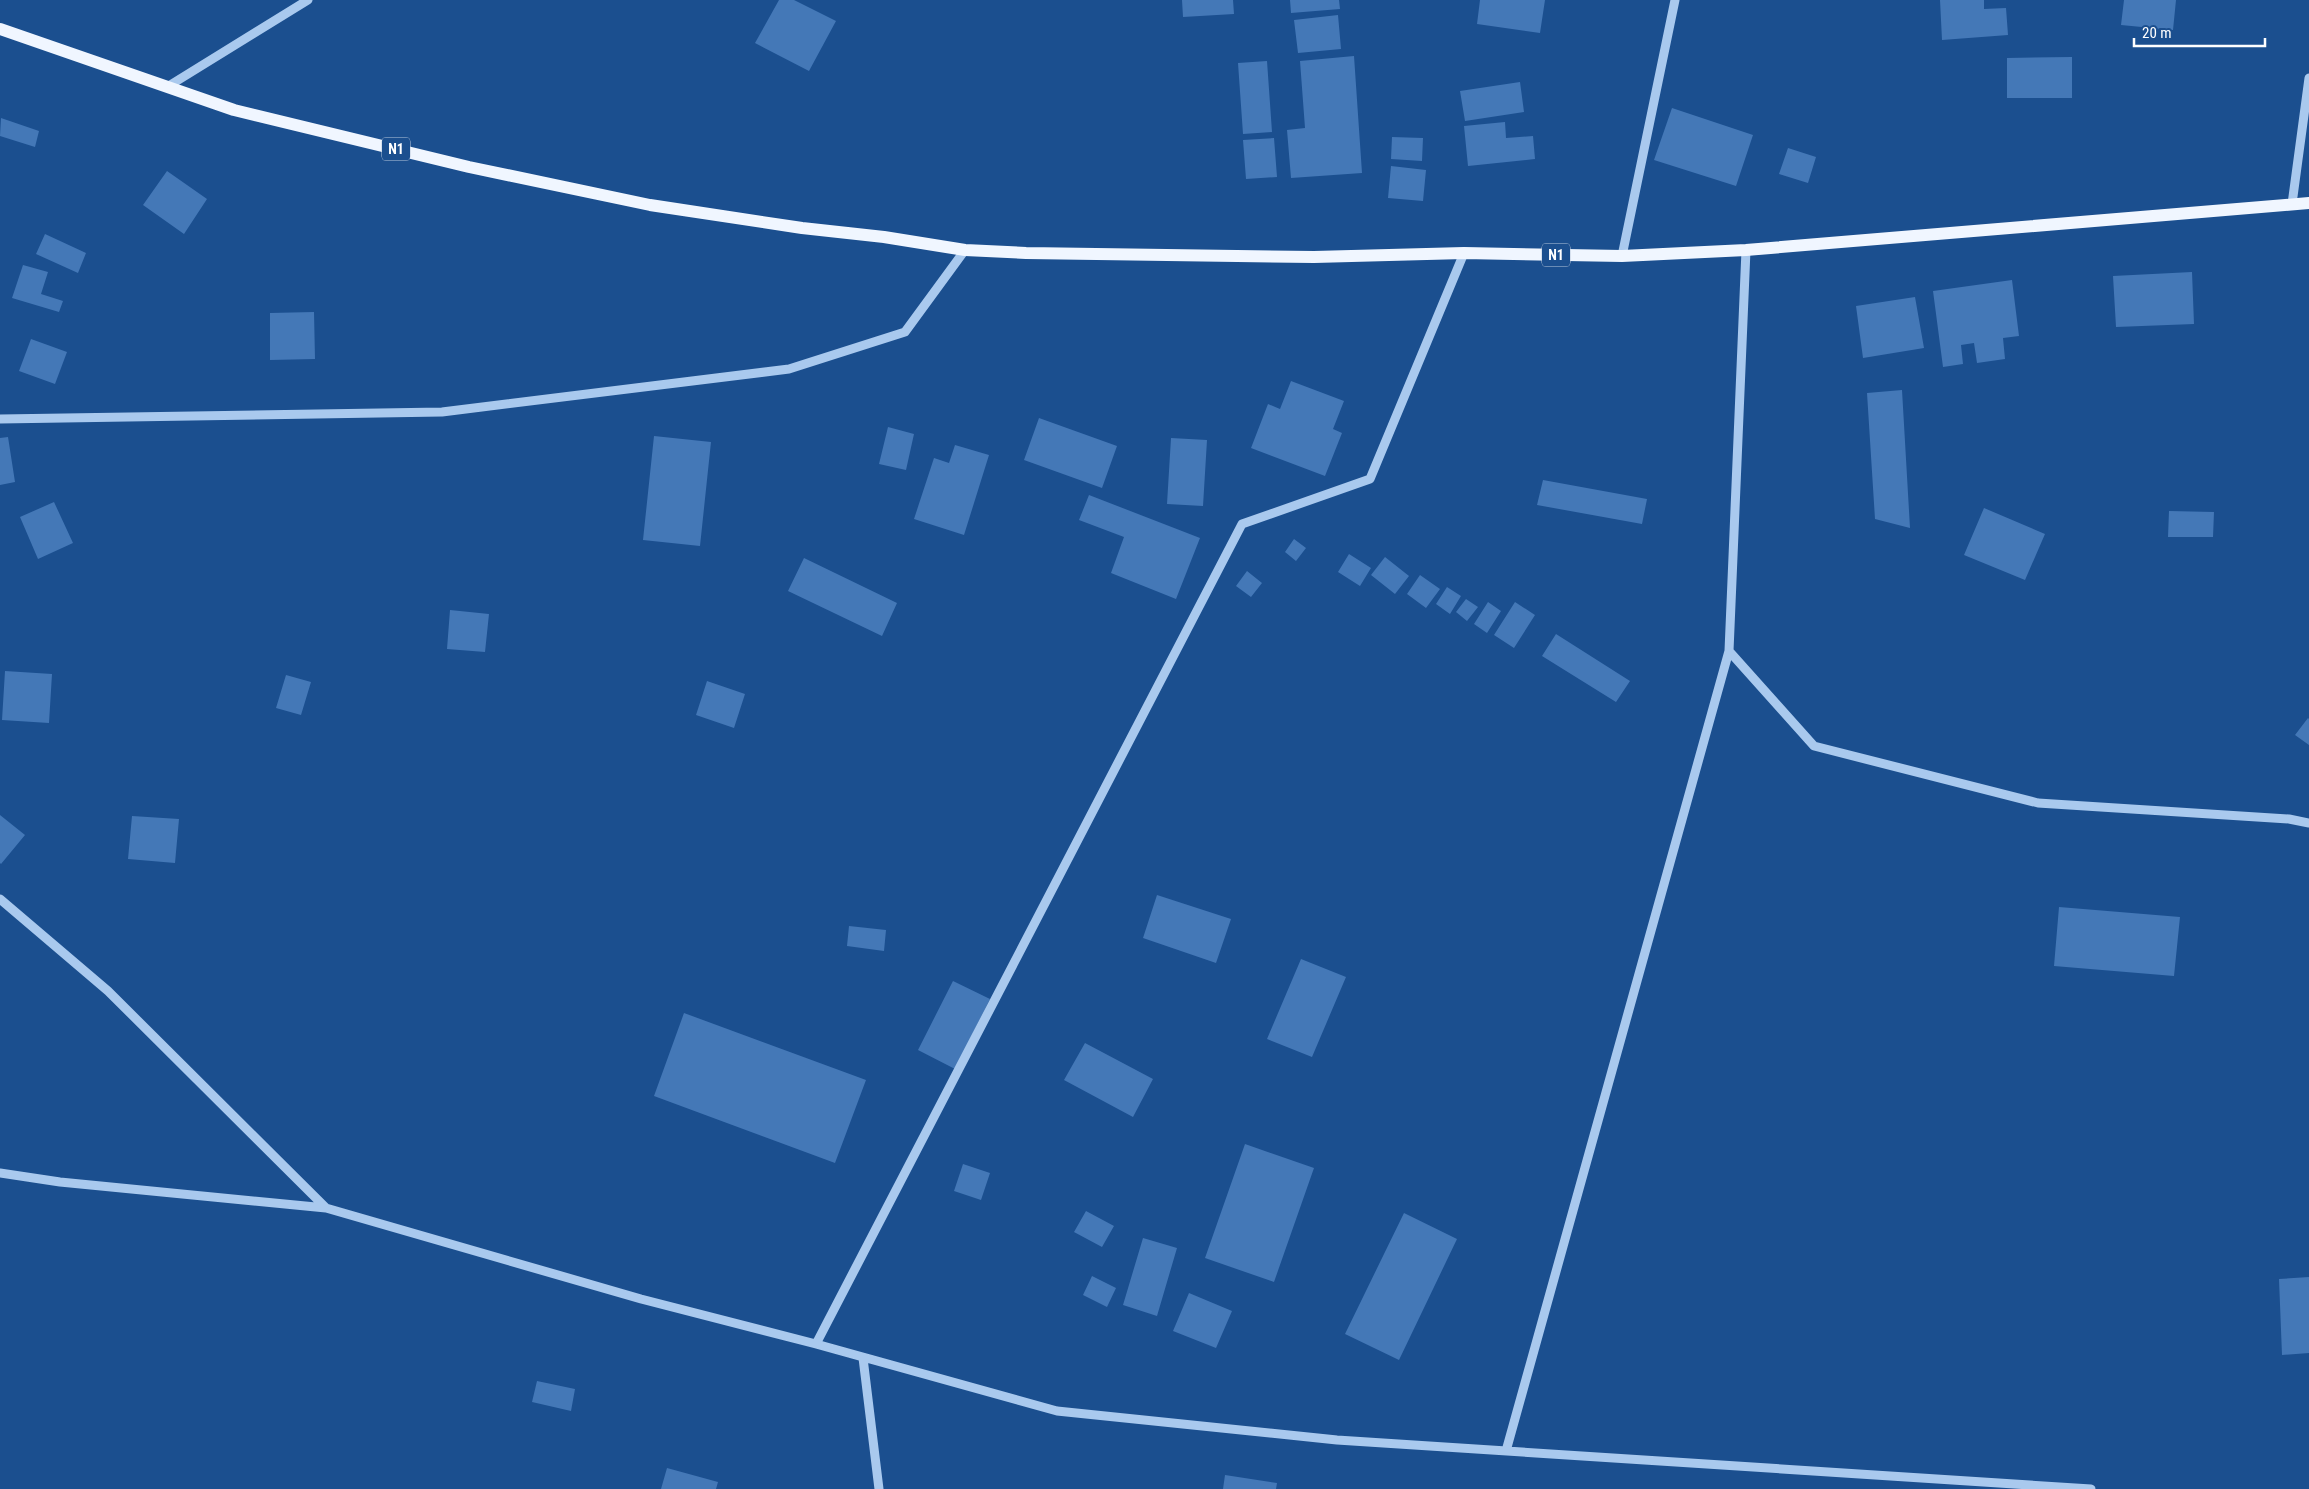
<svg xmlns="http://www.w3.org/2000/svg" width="2309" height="1489" viewBox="0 0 2309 1489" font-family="'Roboto Condensed',sans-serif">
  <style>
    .building { fill: #4478b7 }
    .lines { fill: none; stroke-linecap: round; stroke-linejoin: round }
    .minor { stroke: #a9c9ee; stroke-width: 9 }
    .major { stroke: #f0f6ff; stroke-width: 12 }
    .labels { text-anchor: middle; stroke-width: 4; stroke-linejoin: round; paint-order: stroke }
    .shield { fill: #1b4f8f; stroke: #bbcadd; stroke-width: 1 }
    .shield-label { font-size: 14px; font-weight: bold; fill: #fff }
  </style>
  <rect width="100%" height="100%" fill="#1b4f8f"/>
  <!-- building -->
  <path class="building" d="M 779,0 L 794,0 L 836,21 L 809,71 L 755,43 Z
    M 1182,0 L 1233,0 L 1234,14 L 1183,17 Z
    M 1290,0 L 1339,0 L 1340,9 L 1291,13 Z
    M 1480,0 L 1545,0 L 1540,33 L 1477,24 Z
    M 1940,0 L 1984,0 L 1984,9 L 2006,8 L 2008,35 L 1942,40 Z
    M 2124,0 L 2176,0 L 2173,30 L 2121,25 Z
    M 1338,15 L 1341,49 L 1298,53 L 1294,20 Z
    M 1354,56 L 1362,173 L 1291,178 L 1287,130 L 1305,128 L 1300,61 Z
    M 2072,57 L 2072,98 L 2007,98 L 2007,58 Z
    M 1267,61 L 1272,132 L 1243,134 L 1238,63 Z
    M 1520,82 L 1524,112 L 1465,121 L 1460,91 Z
    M 1672,108 L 1753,135 L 1736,186 L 1654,160 Z
    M 1,118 L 39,131 L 35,147 L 0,136 Z
    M 1505,122 L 1506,138 L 1533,136 L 1535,159 L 1468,166 L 1464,126 Z
    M 1392,137 L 1423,138 L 1422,161 L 1391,159 Z
    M 1274,138 L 1277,177 L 1246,179 L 1243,140 Z
    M 1788,148 L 1816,157 L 1808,183 L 1779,174 Z
    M 1391,166 L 1426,170 L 1423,201 L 1388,198 Z
    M 167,171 L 207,199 L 184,234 L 143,205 Z
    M 45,234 L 86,253 L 78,273 L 36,254 Z
    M 23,265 L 48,272 L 41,294 L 63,301 L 59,312 L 12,298 Z
    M 2192,272 L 2194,324 L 2116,327 L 2113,276 Z
    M 2012,280 L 2019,336 L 2003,338 L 2005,359 L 1977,363 L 1974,343 L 1961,345 L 1963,364 L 1943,367 L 1933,291 Z
    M 1915,297 L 1924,348 L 1863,358 L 1856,306 Z
    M 314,312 L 315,359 L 270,360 L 270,313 Z
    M 31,339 L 67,352 L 55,384 L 19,371 Z
    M 1291,381 L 1344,401 L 1333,429 L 1342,433 L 1325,476 L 1251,448 L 1268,404 L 1280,409 Z
    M 1902,390 L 1910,528 L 1875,519 L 1867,393 Z
    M 1039,418 L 1117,446 L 1102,488 L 1024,460 Z
    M 888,427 L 914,434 L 906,470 L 879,464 Z
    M 654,436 L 711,442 L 700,546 L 643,540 Z
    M 8,437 L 15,482 L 0,485 L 0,438 Z
    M 1171,438 L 1207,440 L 1203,506 L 1167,504 Z
    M 955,445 L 989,455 L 964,535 L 914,519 L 934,458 L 949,463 Z
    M 1543,480 L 1647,499 L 1642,524 L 1537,505 Z
    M 1089,495 L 1200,538 L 1176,599 L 1111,573 L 1124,537 L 1079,520 Z
    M 54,502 L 73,543 L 38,559 L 20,517 Z
    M 1984,508 L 2045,534 L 2025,580 L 1964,555 Z
    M 2169,511 L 2214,512 L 2213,537 L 2168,537 Z
    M 1294,539 L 1306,548 L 1296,561 L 1285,552 Z
    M 1349,554 L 1371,568 L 1360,586 L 1338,572 Z
    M 1385,557 L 1409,576 L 1395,594 L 1371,575 Z
    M 804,558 L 897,603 L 882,636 L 788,591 Z
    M 1247,571 L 1262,583 L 1251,597 L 1236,586 Z
    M 1420,575 L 1440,589 L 1426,608 L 1407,594 Z
    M 1447,587 L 1461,596 L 1450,614 L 1436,604 Z
    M 1466,599 L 1478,607 L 1467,621 L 1456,612 Z
    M 1488,602 L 1501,611 L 1487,633 L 1474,624 Z
    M 1515,602 L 1535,615 L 1514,648 L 1494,635 Z
    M 450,610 L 489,614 L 485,652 L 447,649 Z
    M 1556,634 L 1630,681 L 1616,702 L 1542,656 Z
    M 5,671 L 52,674 L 49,723 L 2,720 Z
    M 286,675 L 311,682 L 301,715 L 276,708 Z
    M 707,681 L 745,694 L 734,728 L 696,715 Z
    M 2308,718 L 2309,719 L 2309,745 L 2295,735 Z
    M 0,815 L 25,835 L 1,864 L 0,863 Z
    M 132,816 L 179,819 L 175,863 L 128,859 Z
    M 1157,895 L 1231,919 L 1216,963 L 1143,938 Z
    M 2059,907 L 2180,917 L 2174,976 L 2054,966 Z
    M 849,926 L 886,930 L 884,951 L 847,946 Z
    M 1301,959 L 1346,977 L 1312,1057 L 1267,1039 Z
    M 953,981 L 990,999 L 955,1069 L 918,1050 Z
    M 684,1013 L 866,1080 L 835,1163 L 654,1096 Z
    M 1085,1043 L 1153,1079 L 1133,1117 L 1064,1080 Z
    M 1245,1144 L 1314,1168 L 1274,1282 L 1205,1258 Z
    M 963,1164 L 990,1173 L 981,1200 L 954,1191 Z
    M 1086,1211 L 1114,1226 L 1102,1247 L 1074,1232 Z
    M 1404,1213 L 1457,1239 L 1399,1360 L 1345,1334 Z
    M 1143,1238 L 1177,1248 L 1157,1316 L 1123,1305 Z
    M 1092,1276 L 1116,1288 L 1107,1307 L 1083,1295 Z
    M 2309,1277 L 2309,1353 L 2282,1355 L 2279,1279 Z
    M 1189,1293 L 1232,1311 L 1216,1348 L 1173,1331 Z
    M 537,1381 L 575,1389 L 571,1411 L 532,1402 Z
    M 667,1468 L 718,1482 L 716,1489 L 661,1489 Z
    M 1225,1475 L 1277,1483 L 1276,1489 L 1223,1489 Z"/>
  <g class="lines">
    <!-- minor -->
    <path class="minor" d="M 167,87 L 308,0
      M 2292,204 L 2309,78
      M 1464,253 L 1370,479 L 1242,524 L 816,1344 L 1057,1411 L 1337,1440 L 2091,1489
      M 1622,256 L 1675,0
      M 0,419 L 442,412 L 789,369 L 905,332 L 965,250
      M 1729,651 L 1814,746 L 2038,803 L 2289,819 L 2309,823
      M 0,899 L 108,991 L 326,1208 L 641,1299 L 816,1344
      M 0,1173 L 60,1182 L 326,1208
      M 863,1358 L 879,1489
      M 1506,1451 L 1729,651 L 1746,250"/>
    <!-- major -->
    <path class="major" d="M 0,29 L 234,110 L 469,167 L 650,205 L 802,228 L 884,237 L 965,250 L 1026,253 L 1314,257 L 1464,253 L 1622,256 L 1746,250 L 2309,203"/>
  </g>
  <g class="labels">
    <!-- shield labels -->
    <g class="shield">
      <rect x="382" y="137.5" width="28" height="23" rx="4"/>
      <rect x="1542" y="243.5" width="28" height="23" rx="4"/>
    </g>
    <g class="shield-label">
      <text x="396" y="154">N1</text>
      <text x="1556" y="260">N1</text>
    </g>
  </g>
  <!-- scale -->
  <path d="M2134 38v8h131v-8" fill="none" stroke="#ffffff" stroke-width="2.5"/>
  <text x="2142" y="38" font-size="15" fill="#ffffff" stroke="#1b4f8f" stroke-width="4" paint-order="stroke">20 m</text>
</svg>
